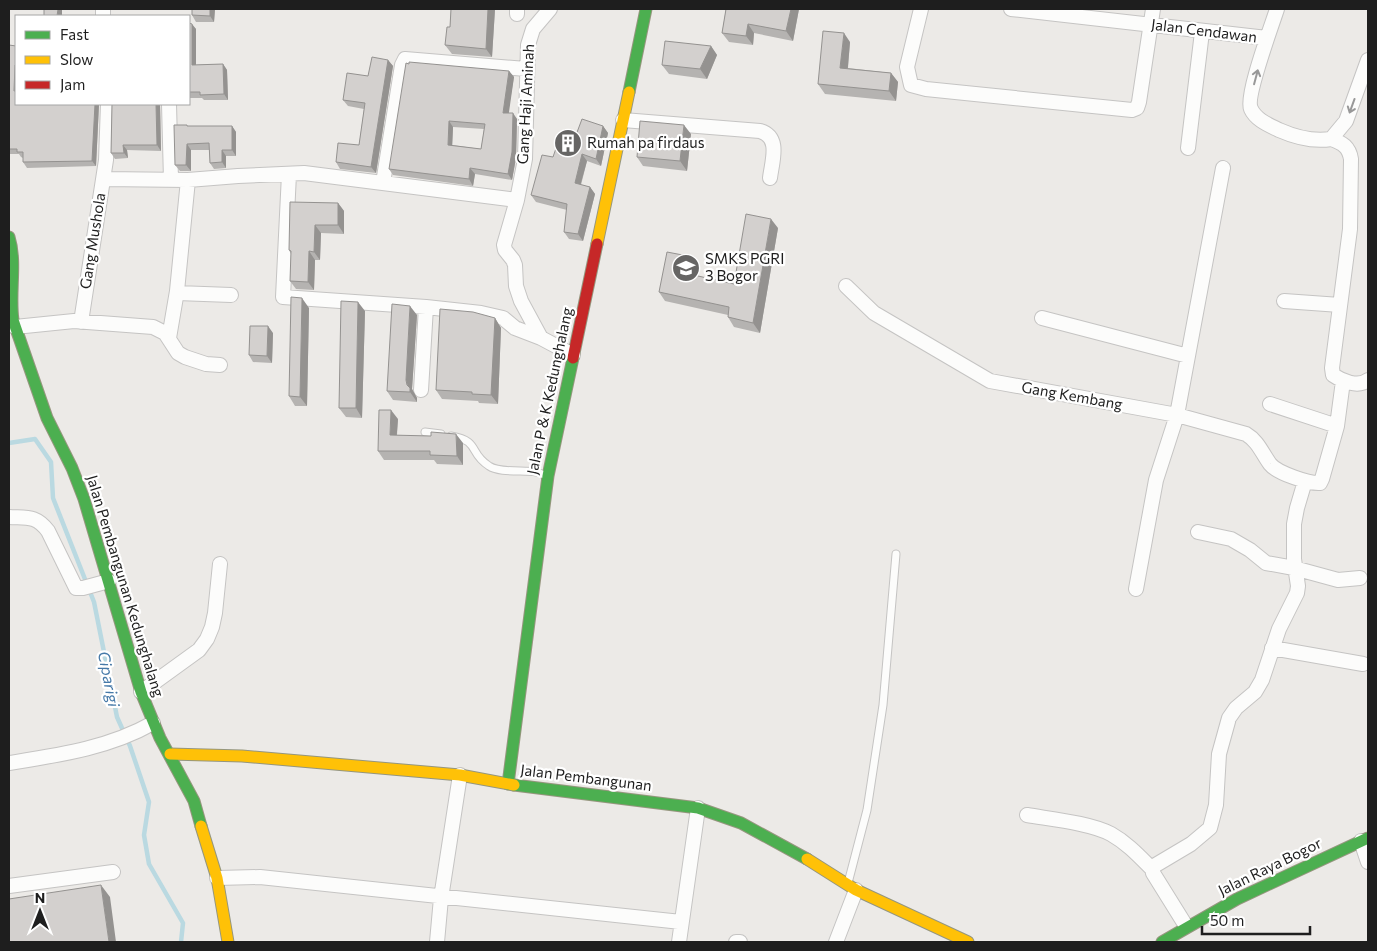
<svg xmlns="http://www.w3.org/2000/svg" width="1377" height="951" viewBox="0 0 1377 951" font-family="Commissioner,sans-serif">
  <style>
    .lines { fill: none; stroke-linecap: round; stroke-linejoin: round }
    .stream { stroke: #bad9e1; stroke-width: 4.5 }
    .lane-casing { stroke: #c5c4c3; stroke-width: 9 }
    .street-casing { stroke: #c5c4c3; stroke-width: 16 }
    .fast-casing { stroke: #95967e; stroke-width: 13 }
    .slow-casing { stroke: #95967e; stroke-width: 13 }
    .jam-casing { stroke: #95967e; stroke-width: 13 }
    .lane { stroke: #fcfcfb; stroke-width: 7 }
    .street { stroke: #fcfcfb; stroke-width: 14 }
    .fast { stroke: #4caf50; stroke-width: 11 }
    .slow { stroke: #ffc107; stroke-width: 11 }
    .jam { stroke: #c62828; stroke-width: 11 }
    .wall { fill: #b5b3b1; fill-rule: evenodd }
    .shaded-wall { fill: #949290 }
    .building { fill: #d3d0ce; stroke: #949290; fill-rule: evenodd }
    .oneway { stroke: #989898 }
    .labels { text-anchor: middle; stroke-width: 4.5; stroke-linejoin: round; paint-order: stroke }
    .street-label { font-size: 15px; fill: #1e1e1e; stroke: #fff }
    .poi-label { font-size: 15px; fill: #1e1e1e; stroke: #fff; text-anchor: start }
    .water-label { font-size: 16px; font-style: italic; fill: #4679a8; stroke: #fff }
  </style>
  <rect width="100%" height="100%" fill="#eceae7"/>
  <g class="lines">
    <!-- stream -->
    <path class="stream" d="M 9,443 L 35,439 L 51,462 L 53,498 L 94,602 L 117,717 L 130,746 L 149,802 L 144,835 L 149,864 L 183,923 L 181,942"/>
    <!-- lane casing -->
    <g class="lane-casing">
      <path id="lane" d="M 425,432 L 441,434
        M 451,436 C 481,441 468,453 489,466 C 499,473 523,470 536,472 C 540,473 544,475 547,476
        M 848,883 L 867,810 L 883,705 L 896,554"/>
    </g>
    <!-- street casing -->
    <g class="street-casing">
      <path id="street" d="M 550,9 L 533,29 L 528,45 L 525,159 L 517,200 L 504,245 L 505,250 L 513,260 L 515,265 L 516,286 L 521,301 L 541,338 L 573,355
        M 921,9 L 907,67 L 911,85 L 926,89 L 1132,110 L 1137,108 L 1139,102 L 1153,9
        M 1011,9 L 1267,38
        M 1277,9 C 1272,25 1245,97 1251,109 C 1256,120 1269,125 1279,130 C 1295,137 1313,142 1331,139 L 1346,121 L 1368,60
        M 517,14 L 517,9
        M 103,16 L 103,9
        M 169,104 L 171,180
        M 623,120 L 760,131 C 781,137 772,161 770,178
        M 1331,139 C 1343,143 1349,147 1351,159 L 1350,229 L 1332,368 L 1333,375 C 1342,381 1358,388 1368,380
        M 1188,148 L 1202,32
        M 289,174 L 283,297 L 426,307 L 481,313 L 503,318 L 515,328 L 541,338
        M 103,179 L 188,180 L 238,176 L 304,173 L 517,200
        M 383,183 L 402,65 L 405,59 L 526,69
        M 846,286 L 874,313 L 990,381 L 1177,415 L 1246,434 C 1258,441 1262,453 1270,464 C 1277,473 1310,484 1320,483 L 1322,479 L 1337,426 L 1343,381
        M 177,293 L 231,295
        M 1284,301 L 1340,305
        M 1042,318 L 1188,356
        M 81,322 L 106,160 L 108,104
        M 15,327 L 74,321 L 153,327 L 165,333 L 178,353 L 185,357 L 206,364 L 220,365
        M 169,338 L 177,291 L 188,180
        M 421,390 L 426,307
        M 1270,404 L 1337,426
        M 9,517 C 27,518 36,515 48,531 L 76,588 L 83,588 L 109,581
        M 1198,532 L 1231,539 L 1250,550 L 1266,563 L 1294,568 L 1338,580 L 1360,578
        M 1136,589 L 1156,480 L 1177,415 L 1223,168
        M 1272,648 L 1363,664
        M 141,692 L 199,650 L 207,639 L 212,627 L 215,613 L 220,564
        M 9,763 C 59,755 109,748 153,723
        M 1027,815 C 1050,819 1091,823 1111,834 C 1127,843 1139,856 1152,869 L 1153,873 L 1186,926
        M 1361,841 L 1368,862
        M 1152,869 L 1154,866 L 1191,844 L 1210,828 L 1216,805 L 1219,754 L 1229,718 L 1236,708 L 1255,692 L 1262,680 L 1279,629 L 1297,593 L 1298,586 L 1294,559 L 1294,524 L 1297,508 L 1305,481
        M 217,878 L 260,877 L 681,922
        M 9,886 L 113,872
        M 437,942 L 441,898 L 460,775
        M 679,942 L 698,808
        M 736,942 L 740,942
        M 836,942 L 856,890"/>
    </g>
    <!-- fast casing -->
    <g class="fast-casing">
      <path id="fast" d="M 629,92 L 646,9
        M 9,237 C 17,263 9,293 13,320 L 47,418 L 72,468 L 84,499 L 141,692 L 160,738 L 194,801 L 201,826
        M 508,784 L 548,476 L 573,358
        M 514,785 L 698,808 L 741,823 L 807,859
        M 1162,942 L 1237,899 L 1368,838"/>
    </g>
    <!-- slow casing -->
    <g class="slow-casing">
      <path id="slow" d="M 597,244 L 629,92
        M 170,754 L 242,756 L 460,775 L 514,785
        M 201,826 L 217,878 L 228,942
        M 807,859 L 856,890 L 968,942"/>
    </g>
    <!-- jam casing -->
    <g class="jam-casing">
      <path id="jam" d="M 573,358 L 597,244"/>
    </g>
    <!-- lane -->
    <use href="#lane" class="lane"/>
    <!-- street -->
    <use href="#street" class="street"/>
    <!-- fast -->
    <use href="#fast" class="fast"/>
    <!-- slow -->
    <use href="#slow" class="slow"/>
    <!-- jam -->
    <use href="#jam" class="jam"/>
  </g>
  <!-- wall -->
  <path class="wall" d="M 192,9 L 215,9 L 214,22 L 196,22 L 192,15 Z
    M 451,9 L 495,9 L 492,57 L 452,54 L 445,45 L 450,27 Z
    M 726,9 L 799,9 L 793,41 L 754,33 L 753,45 L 729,42 L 722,33 Z
    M 189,23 L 196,29 L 196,65 L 223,64 L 227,70 L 228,100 L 204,100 L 202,98 L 189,98 Z
    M 850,42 L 848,68 L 891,73 L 898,82 L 896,101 L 825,94 L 818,84 Z
    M 9,45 L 16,46 L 16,104 L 99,104 L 96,166 L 27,168 L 23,162 L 23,158 L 21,157 L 19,154 L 9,154 Z
    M 711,46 L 717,55 L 707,79 L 669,74 L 662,65 Z
    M 388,60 L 393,66 L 376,173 L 340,169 L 336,162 L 359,145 L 364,109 L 348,106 L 343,100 L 368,76 Z
    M 509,71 L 514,77 L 508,113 L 517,119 L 516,158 L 512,180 L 475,174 L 473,186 L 393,175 L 389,169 ZM 453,127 L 484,129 L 481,149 L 452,145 Z
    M 112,104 L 160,104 L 161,151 L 127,150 L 128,158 L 115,159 L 111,153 Z
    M 188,126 L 232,126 L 236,132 L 236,156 L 226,156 L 226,168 L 214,169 L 210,163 L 209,150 L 191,150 L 191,171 L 180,171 L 175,165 Z
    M 603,126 L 608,133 L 601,166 L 587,161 L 581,185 L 590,187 L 595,194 L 583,241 L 569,239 L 564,232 L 567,210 L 536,202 L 531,195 L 553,157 L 576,135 Z
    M 691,134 L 687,171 L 643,166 L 637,157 Z
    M 338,203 L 344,211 L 344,234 L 321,233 L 320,260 L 315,260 L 314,290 L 296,289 L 290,281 L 291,254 L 289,250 Z
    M 778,228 L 760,333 L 734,327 L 728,317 L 728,315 L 665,301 L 659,292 L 700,267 L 698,276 L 734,284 Z
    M 309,308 L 307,406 L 295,406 L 289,396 Z
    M 365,311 L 362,418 L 346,417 L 339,408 Z
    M 417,315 L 412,389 L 417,398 L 417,402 L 393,400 L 387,391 Z
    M 495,318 L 501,328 L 498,404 L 479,403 L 478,401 L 442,399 L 436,390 Z
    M 273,333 L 272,363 L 253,362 L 249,355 Z
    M 398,419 L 397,435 L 463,443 L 463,465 L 437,464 L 434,460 L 384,460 L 378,451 Z"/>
  <!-- shaded-wall -->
  <path class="shaded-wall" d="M 58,9 L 62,9 L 62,16 L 57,16 Z
    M 210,9 L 215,9 L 214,22 L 210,16 Z
    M 488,9 L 495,9 L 492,57 L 486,49 Z
    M 791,9 L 799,9 L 793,41 L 786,31 Z
    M 192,24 L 196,29 L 196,71 L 192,65 Z
    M 748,24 L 754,33 L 753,45 L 746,36 Z
    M 844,33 L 850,42 L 847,77 L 840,68 Z
    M 711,46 L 717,55 L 707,79 L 700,69 Z
    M 388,60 L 393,66 L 376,173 L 371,167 Z
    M 223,64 L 227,70 L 228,100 L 224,94 Z
    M 15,65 L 16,67 L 16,94 L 14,91 Z
    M 509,71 L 514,77 L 508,119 L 503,113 Z
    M 891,73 L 898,82 L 896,101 L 889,91 Z
    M 95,104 L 99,104 L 96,166 L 92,161 Z
    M 156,104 L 160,104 L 161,151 L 157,145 Z
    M 513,113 L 517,119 L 516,158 L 512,180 L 508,174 Z
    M 449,121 L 453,127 L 452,151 L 448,145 Z
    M 684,125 L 691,134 L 687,171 L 680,161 Z
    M 232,126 L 236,132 L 236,156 L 232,150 Z
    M 603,126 L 608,133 L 601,166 L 596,159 Z
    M 187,144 L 191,150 L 191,171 L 186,165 Z
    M 123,145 L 127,150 L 128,158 L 124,153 Z
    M 222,150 L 226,156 L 226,168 L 222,162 Z
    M 582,154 L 587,161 L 579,190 L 575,183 Z
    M 470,168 L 475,174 L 473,186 L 469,179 Z
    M 590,187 L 595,194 L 583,241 L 578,234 Z
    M 338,203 L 344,211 L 344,234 L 338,225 Z
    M 771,219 L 778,228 L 760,333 L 753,323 Z
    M 315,225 L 321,233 L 320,260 L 314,252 Z
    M 309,251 L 315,260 L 314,290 L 308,282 Z
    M 693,257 L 700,267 L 696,284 L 689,274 Z
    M 302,298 L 309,308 L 307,406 L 300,397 Z
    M 358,302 L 365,311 L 362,418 L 356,408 Z
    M 410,306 L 417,315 L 412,389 L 417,398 L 417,402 L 410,392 L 406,380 Z
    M 495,318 L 501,328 L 498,404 L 491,395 Z
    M 268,326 L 273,333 L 272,363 L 267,356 Z
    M 391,410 L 398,419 L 396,444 L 390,435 Z
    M 456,434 L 463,443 L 463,465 L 457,456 Z
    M 101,885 L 110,897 L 116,942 L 109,942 Z"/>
  <!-- building -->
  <path class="building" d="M 44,9 L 58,9 L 57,16 L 44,16 Z
    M 192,9 L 210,9 L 210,16 L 192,15 Z
    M 451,9 L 488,9 L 486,49 L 445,45 L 447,27 L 450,27 Z
    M 726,9 L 791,9 L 786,31 L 748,24 L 746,36 L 722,33 Z
    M 189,23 L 192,24 L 192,65 L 223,64 L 224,94 L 200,95 L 200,92 L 189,92 Z
    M 823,31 L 844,33 L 840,68 L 891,73 L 889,91 L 818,84 Z
    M 665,41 L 711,46 L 700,69 L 662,65 Z
    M 9,45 L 16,46 L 16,65 L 15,65 L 14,91 L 16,91 L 16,104 L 95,104 L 92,161 L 23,162 L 23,152 L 17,152 L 17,149 L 9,149 Z
    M 372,57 L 388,60 L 371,167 L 336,162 L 338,143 L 359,145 L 365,103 L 343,100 L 347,73 L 368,76 Z
    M 409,62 L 509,71 L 503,113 L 513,113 L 512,152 L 508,174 L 470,168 L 469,179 L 389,169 L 406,63 L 409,64 ZM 449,121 L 485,124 L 481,149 L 448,145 Z
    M 112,104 L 156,104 L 157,145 L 123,145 L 124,153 L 111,153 Z
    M 582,119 L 603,126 L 596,159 L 582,154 L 575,183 L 590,187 L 578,234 L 564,232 L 567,204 L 531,195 L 542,155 L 553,157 L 562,131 L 576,135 Z
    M 640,121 L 684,125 L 680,161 L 637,157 Z
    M 174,125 L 187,125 L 187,126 L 232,126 L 232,150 L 222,150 L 222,162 L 210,163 L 209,143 L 187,144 L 186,165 L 175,165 Z
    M 290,202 L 338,203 L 338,225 L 315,225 L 314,252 L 309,251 L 308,282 L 290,281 L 291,251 L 289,250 Z
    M 746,214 L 771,219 L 753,323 L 728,317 L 729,307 L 659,292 L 667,252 L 693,257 L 689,274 L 734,284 Z
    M 291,297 L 302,298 L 300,397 L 289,396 Z
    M 341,301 L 358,302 L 356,408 L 339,408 Z
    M 392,304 L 410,306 L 406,380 L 407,385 L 410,388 L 410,392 L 387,391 Z
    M 440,309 L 473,312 L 495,318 L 491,395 L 472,394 L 472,392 L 436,390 Z
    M 250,326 L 268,326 L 267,356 L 249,355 Z
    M 379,410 L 391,410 L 390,435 L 431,436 L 431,432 L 456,434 L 457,456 L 430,455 L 430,451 L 378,451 Z
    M 101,885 L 109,942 L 9,942 L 9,899 Z"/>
  <!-- one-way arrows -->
  <defs><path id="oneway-shaft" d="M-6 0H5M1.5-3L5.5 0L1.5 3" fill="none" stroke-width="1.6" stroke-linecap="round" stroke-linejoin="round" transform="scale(1.25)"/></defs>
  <g class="oneway">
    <use href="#oneway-shaft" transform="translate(1256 77) rotate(-75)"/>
    <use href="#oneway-shaft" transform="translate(1352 106) rotate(110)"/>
  </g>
  <!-- icons -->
  <defs>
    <g id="building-disc" transform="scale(1.4375)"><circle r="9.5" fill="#666564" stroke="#fff"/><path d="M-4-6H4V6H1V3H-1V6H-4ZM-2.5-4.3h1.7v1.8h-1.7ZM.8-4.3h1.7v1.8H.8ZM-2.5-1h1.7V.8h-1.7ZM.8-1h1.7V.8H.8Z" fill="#fff"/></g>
    <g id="school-disc" transform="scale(1.4375)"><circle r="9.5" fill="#666564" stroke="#fff"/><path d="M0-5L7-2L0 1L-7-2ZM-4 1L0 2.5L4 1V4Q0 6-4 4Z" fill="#fff"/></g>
  </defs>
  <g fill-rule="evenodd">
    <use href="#building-disc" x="568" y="143"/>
    <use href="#school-disc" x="686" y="268"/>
  </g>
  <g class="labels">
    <!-- street labels -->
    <g class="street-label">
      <text transform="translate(1204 31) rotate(7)" y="5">Jalan Cendawan</text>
      <text transform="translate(526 104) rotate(-87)" y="5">Gang Haji Aminah</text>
      <text transform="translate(93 241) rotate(-81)" y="5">Gang Mushola</text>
      <text transform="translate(550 391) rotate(-78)" y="5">Jalan P &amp; K Kedunghalang</text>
      <text transform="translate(1072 396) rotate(10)" y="5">Gang Kembang</text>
      <text transform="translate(125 586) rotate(73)" y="5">Jalan Pembangunan Kedunghalang</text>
      <text transform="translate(586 778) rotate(7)" y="5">Jalan Pembangunan</text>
      <text transform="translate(1270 867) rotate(-26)" y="5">Jalan Raya Bogor</text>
    </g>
    <!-- poi labels -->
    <g class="poi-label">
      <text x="587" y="148">Rumah pa firdaus</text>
      <text x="705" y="264">SMKS PGRI<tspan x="705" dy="17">3 Bogor</tspan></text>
    </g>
    <!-- water labels -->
    <g class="water-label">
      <text transform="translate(109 679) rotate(79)" y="6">Ciparigi</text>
    </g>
  </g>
  <!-- border -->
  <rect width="1377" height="951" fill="none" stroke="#1e1e1e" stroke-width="20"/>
  <!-- legend -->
  <rect x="15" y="15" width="175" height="90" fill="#ffffff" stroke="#a5a5a5"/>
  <rect x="25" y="31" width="25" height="8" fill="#4caf50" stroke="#a5a5a5"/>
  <text x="60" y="40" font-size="15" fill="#1e1e1e">Fast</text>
  <rect x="25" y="56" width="25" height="8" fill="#ffc107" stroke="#a5a5a5"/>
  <text x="60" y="65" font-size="15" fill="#1e1e1e">Slow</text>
  <rect x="25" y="81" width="25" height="8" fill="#c62828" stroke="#a5a5a5"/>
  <text x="60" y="90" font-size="15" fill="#1e1e1e">Jam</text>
  <!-- north arrow -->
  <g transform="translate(40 911)" stroke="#ffffff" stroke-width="4" paint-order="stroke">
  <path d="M0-4L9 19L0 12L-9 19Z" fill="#1e1e1e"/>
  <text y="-8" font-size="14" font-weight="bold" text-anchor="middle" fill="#1e1e1e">N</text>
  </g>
  <!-- scale -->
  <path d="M1202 926v8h108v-8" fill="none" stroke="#1e1e1e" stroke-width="2.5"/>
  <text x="1210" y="926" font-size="15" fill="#1e1e1e" stroke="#ffffff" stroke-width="4" paint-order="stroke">50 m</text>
</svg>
